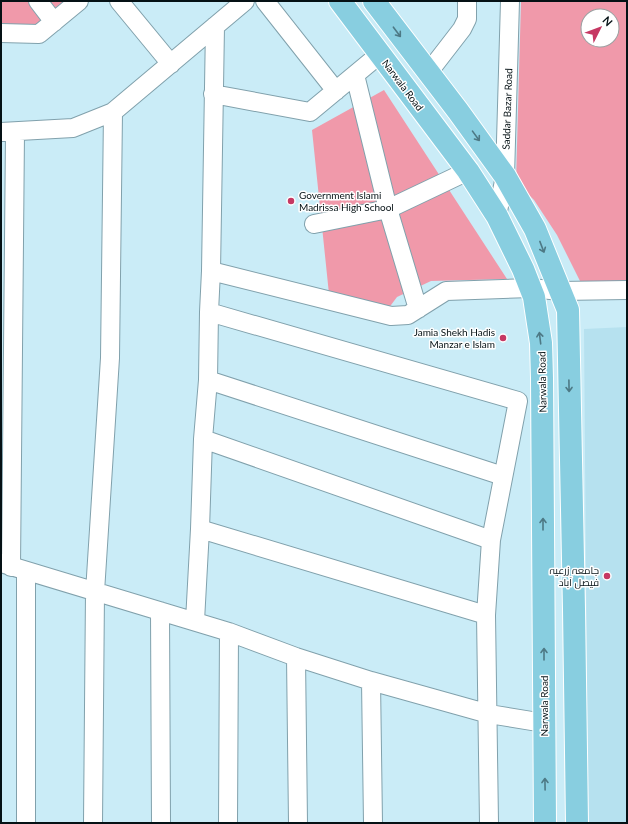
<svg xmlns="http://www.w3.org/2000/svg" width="628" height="824" viewBox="0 0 628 824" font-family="Lato,Cairo,sans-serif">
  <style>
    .built { fill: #b6e1ef }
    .green { fill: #f099aa; fill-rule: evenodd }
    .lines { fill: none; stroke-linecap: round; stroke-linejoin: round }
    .minor-casing { stroke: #81a1ac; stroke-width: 20 }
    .major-casing { stroke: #fff; stroke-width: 24 }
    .minor { stroke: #fff; stroke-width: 18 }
    .major { stroke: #88cee0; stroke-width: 22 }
    .oneway { stroke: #4d7985 }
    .poi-dot { fill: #c63863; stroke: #fff; stroke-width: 1.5 }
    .labels { text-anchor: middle; stroke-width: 3; stroke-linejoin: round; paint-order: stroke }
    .street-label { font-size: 10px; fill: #051115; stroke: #fff }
    .poi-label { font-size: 10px; fill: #051115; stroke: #fff; text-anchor: end }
  </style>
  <rect width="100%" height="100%" fill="#caecf7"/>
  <!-- built -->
  <path class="built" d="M 627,327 L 627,823 L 588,823 L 584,329 Z"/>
  <!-- green -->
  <path class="green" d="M 1,1 L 67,1 L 35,26 L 1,25 Z
    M 521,1 L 627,1 L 627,291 L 586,293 L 557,235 L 534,200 L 516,182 ZM 588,16 L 612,16 L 612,40 L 588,40 Z
    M 384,90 L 507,279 L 431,281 L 397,297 L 385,313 L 329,294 L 312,130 Z"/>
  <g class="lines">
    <!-- minor casing -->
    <g class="minor-casing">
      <path id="minor" d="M 38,1 L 54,22
        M 119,1 L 171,64
        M 265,1 L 336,91
        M 1,33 L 39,34 L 79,1
        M 428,73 L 462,29 L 467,19 L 467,1
        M 355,75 L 388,209 L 418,309
        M 213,94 L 310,112 L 380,54
        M 1,132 L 73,128 L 113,112 L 245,1
        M 497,216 L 505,176 L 510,1
        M 314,224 L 388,209 L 468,171
        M 211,271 L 391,316 L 408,315 L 446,291 L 531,288 L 560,291 L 627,290
        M 209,312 L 518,401 L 491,540 L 486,615 L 489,823
        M 208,380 L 503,476
        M 203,439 L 491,540
        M 200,529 L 486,615
        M 1,563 L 229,632 L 296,657 L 371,681 L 489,714 L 544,723
        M 11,567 L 15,132
        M 26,572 L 26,823
        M 160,611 L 161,823
        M 195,621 L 200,529 L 203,439 L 208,380 L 209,312 L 211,271 L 215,26
        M 296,657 L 298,823
        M 371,681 L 373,823
        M 93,823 L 95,592 L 110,358 L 113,112
        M 228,823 L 229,632"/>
    </g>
    <!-- major casing -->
    <g class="major-casing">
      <path id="major" d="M 340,1 L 468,171 L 497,216 L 523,269 L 534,297 L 541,343 L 542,378 L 545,823
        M 374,1 L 458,111 L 505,176 L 535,229 L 568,310 L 574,609 L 577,823"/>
    </g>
    <!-- minor -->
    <use href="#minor" class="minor"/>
    <!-- major -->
    <use href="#major" class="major"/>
  </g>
  <!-- one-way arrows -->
  <defs><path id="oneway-shaft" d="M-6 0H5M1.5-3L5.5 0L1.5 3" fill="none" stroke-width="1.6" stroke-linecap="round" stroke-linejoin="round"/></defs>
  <g class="oneway">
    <use href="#oneway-shaft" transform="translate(397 32) rotate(53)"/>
    <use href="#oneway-shaft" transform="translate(476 136) rotate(54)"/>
    <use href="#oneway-shaft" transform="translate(542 247) rotate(69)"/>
    <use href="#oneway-shaft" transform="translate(540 338) rotate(-97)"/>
    <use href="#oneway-shaft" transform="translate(569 386) rotate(89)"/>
    <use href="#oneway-shaft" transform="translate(543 524) rotate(-90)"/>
    <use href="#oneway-shaft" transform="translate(544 654) rotate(-90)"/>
    <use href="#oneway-shaft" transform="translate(545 784) rotate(-91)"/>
  </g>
  <!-- markers -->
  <g class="poi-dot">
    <circle cx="291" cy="201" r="4"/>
    <circle cx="503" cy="338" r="4"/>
    <circle cx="607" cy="576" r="4"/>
  </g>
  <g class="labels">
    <!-- street labels -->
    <g class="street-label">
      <text transform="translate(403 85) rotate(53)" y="4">Narwala Road</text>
      <text transform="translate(507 109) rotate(-88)" y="4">Saddar Bazar Road</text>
      <text transform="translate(542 382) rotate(-91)" y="4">Narwala Road</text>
      <text transform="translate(544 706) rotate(-90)" y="4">Narwala Road</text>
    </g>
    <!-- poi labels -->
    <g class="poi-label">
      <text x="299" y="199" text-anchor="start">Government Islami<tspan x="299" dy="12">Madrissa High School</tspan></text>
      <text x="495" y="336">Jamia Shekh Hadis<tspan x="495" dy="12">Manzar e Islam</tspan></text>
      <text x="599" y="574">جامعہ زرعیہ<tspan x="599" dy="12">فیصل آباد</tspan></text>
    </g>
  </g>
  <!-- border -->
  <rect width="628" height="824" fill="none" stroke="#051115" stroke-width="4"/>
  <!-- north arrow -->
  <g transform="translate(600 28) rotate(48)"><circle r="19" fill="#ffffff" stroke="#9ba0a1"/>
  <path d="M0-3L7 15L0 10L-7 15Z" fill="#c63863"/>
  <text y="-6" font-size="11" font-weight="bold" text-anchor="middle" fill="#051115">N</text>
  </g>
</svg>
